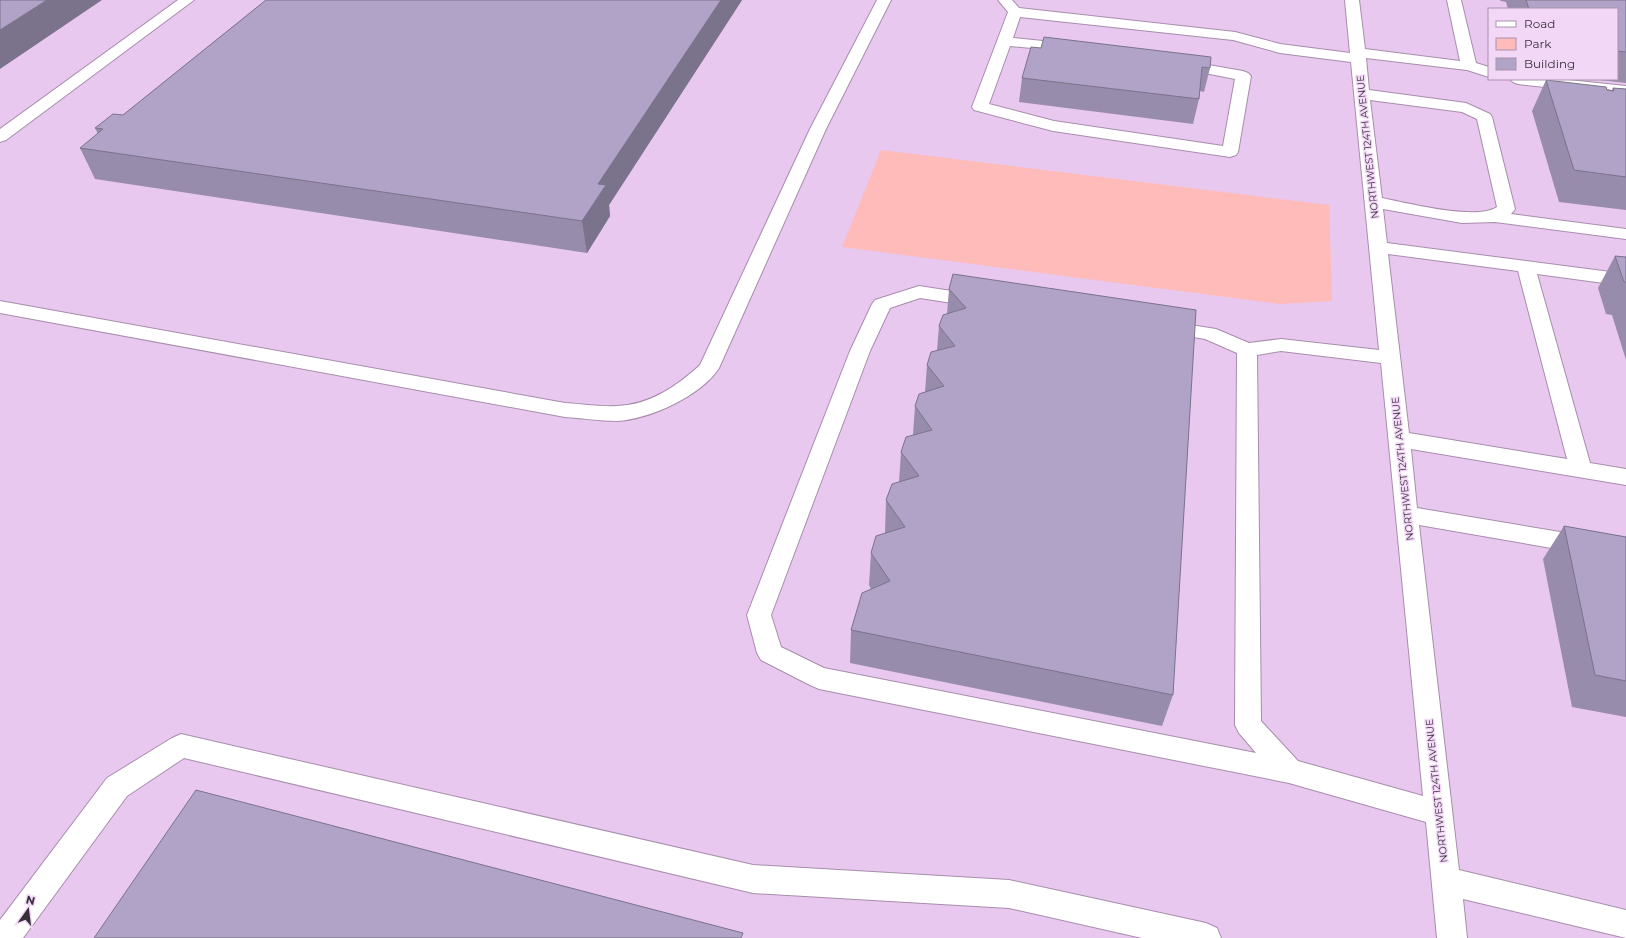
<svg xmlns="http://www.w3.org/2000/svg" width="1626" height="938" viewBox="0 0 1626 938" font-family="Montserrat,sans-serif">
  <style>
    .built { fill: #e9c8ef; fill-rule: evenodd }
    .green { fill: #febbb9 }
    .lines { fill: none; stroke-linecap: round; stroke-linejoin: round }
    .minor-casing { stroke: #a78dac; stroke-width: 2 }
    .minor { fill: #fff; fill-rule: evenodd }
    .wall { fill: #978cab }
    .shaded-wall { fill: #7b728b }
    .building { fill: #b0a3c7; stroke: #7b728b }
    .labels { text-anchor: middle; stroke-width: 3; stroke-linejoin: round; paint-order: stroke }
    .street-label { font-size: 10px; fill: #392f3b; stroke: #f2d7f7 }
  </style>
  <rect width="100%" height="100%" fill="#f2d7f7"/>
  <!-- built -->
  <path class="built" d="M 0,0 L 1626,0 L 1626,938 L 0,938 ZM 1489,9 L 1617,9 L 1617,79 L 1489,79 Z"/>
  <!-- green -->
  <path class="green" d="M 881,150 L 1329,205 L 1332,301 L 1280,304 L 842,247 Z"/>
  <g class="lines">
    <!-- minor casing -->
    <g class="minor-casing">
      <path id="minor" d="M 178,0 L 194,0 L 6,140 L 0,142 L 0,129 Z
        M 877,0 L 891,0 L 826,129 L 719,368 C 701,396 650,419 617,421 C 600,421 582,418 565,417 L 0,313 L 0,301 L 565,403 C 582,404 600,407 617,406 C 650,405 677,386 700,365 L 810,129 Z
        M 998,0 L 1012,0 L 1019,8 L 1235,32 L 1280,44 L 1350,53 L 1345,0 L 1359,0 L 1365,49 L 1460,61 L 1447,0 L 1461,0 L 1476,63 L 1489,67 L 1489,77 L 1467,70 L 1366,58 L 1369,90 L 1466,103 L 1490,114 L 1492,117 L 1515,209 L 1511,214 L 1626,229 L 1626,239 L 1495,222 L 1462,223 L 1383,209 L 1387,243 L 1626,274 L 1626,286 L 1537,274 L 1590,463 L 1626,469 L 1626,485 L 1411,449 L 1417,508 L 1626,543 L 1626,561 L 1419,525 L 1459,870 L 1626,910 L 1626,938 L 1463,899 L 1467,938 L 1437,938 L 1426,822 L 1289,783 L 819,689 L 810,685 L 761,660 L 757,653 L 747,615 L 850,351 L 872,304 L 875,300 L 919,286 L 978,295 L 985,297 L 988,301 L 985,305 L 978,307 L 920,298 L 890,308 L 870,351 L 771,615 L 781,647 L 824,668 L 1256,753 L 1239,733 L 1235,725 L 1237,353 L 1205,339 L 1158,331 L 1155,327 L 1158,323 L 1165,321 L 1216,329 L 1249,343 L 1281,339 L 1379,350 L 1351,62 L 1280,53 L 1233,40 L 1020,17 L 1013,38 L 1073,44 L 1078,45 L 1080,48 L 1078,51 L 1073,52 L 1010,46 L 989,104 L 1054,121 L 1223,146 L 1235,79 L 1175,67 L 1173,64 L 1175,61 L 1180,60 L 1243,71 L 1248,73 L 1251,76 L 1238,152 L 1236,155 L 1230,157 L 1053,131 L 974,110 L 972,107 L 1008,12 ZM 1370,100 L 1462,112 L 1477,119 L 1497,207 C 1477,221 1407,203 1382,198 ZM 1388,254 L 1518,271 L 1567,459 L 1409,433 ZM 1281,351 L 1381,363 L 1423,796 L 1298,761 L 1261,721 L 1257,355 Z
        M 1510,79 L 1559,79 L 1626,86 L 1626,96 L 1518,84 L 1513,82 Z
        M 181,734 L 753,865 L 1009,880 L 1206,923 L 1217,928 L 1221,938 L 1142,938 L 1009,908 L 753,893 L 184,758 L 127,796 L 23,938 L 0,938 L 0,920 L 107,778 L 172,738 Z"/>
    </g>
    <!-- minor -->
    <use href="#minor" class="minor"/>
  </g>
  <!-- wall -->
  <path class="wall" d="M 266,0 L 742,0 L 609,205 L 610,216 L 587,253 L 95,179 L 80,148 L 98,134 L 95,128 L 123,115 Z
    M 1500,0 L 1626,0 L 1626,83 L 1591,79 L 1617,79 L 1617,9 L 1508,9 L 1506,2 L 1501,1 Z
    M 1041,48 L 1210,68 L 1204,92 L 1200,91 L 1199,99 L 1193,124 L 1019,102 L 1022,78 Z
    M 1546,80 L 1612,90 L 1613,88 L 1626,89 L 1626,210 L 1559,202 L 1532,111 Z
    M 1615,256 L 1626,257 L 1626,360 L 1612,315 L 1606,314 L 1598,288 Z
    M 953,274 L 1173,695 L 1162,726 L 850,663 L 851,630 L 871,589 L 869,585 L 871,553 L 885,533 L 886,500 L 899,482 L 901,452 L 913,435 L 915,406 L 925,392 L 927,365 L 937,350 L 939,326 L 947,314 L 949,289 Z
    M 1564,526 L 1626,537 L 1626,717 L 1572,707 L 1543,559 Z"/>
  <!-- shaded-wall -->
  <path class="shaded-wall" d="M 47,0 L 102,0 L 0,69 L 0,30 Z
    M 721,0 L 742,0 L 609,205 L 610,216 L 587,253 L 582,221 L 598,184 Z"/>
  <!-- building -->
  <path class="building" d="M 0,0 L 47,0 L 0,30 Z
    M 266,0 L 721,0 L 598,184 L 606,185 L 582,221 L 80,148 L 103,129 L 95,128 L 113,114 L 123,115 Z
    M 1526,0 L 1626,0 L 1626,52 L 1617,51 L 1617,9 L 1529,9 Z
    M 1044,37 L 1211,57 L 1210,68 L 1202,67 L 1199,99 L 1022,78 L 1031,47 L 1041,48 Z
    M 1546,80 L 1606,87 L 1607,90 L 1614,91 L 1613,88 L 1626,89 L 1626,177 L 1574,170 Z
    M 1615,256 L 1626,257 L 1626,282 L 1624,282 Z
    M 953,274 L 1196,310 L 1173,695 L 851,630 L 862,593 L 890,581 L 871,553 L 876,536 L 905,527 L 886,500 L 892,484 L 919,476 L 901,452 L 906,437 L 932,430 L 915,406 L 919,394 L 944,386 L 927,365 L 931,352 L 955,346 L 939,326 L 943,315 L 966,308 L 949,289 Z
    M 1564,526 L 1626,537 L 1626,681 L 1595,675 Z
    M 196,790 L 743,933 L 741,938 L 94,938 Z"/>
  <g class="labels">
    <!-- street labels -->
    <g class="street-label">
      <text transform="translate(1367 147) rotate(-96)" y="4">NORTHWEST 124TH AVENUE</text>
      <text transform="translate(1402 469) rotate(-96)" y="4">NORTHWEST 124TH AVENUE</text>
      <text transform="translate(1436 791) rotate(-96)" y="4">NORTHWEST 124TH AVENUE</text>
    </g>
  </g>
  <!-- legend -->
  <rect x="1488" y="8" width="130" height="72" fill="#f2d7f7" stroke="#a894ac"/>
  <rect x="1496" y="21" width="20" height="6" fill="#ffffff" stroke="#a894ac"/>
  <text x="1524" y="28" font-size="12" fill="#392f3b">Road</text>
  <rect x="1496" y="38" width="20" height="12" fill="#febbb9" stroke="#a894ac"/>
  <text x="1524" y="48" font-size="12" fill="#392f3b">Park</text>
  <rect x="1496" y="58" width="20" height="12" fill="#b0a3c7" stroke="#a894ac"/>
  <text x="1524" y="68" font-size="12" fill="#392f3b">Building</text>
  <!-- north arrow -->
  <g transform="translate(28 910) rotate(14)" stroke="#f2d7f7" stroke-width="3" paint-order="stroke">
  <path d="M0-3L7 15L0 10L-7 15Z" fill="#392f3b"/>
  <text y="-6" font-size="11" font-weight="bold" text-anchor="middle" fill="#392f3b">N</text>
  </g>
</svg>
